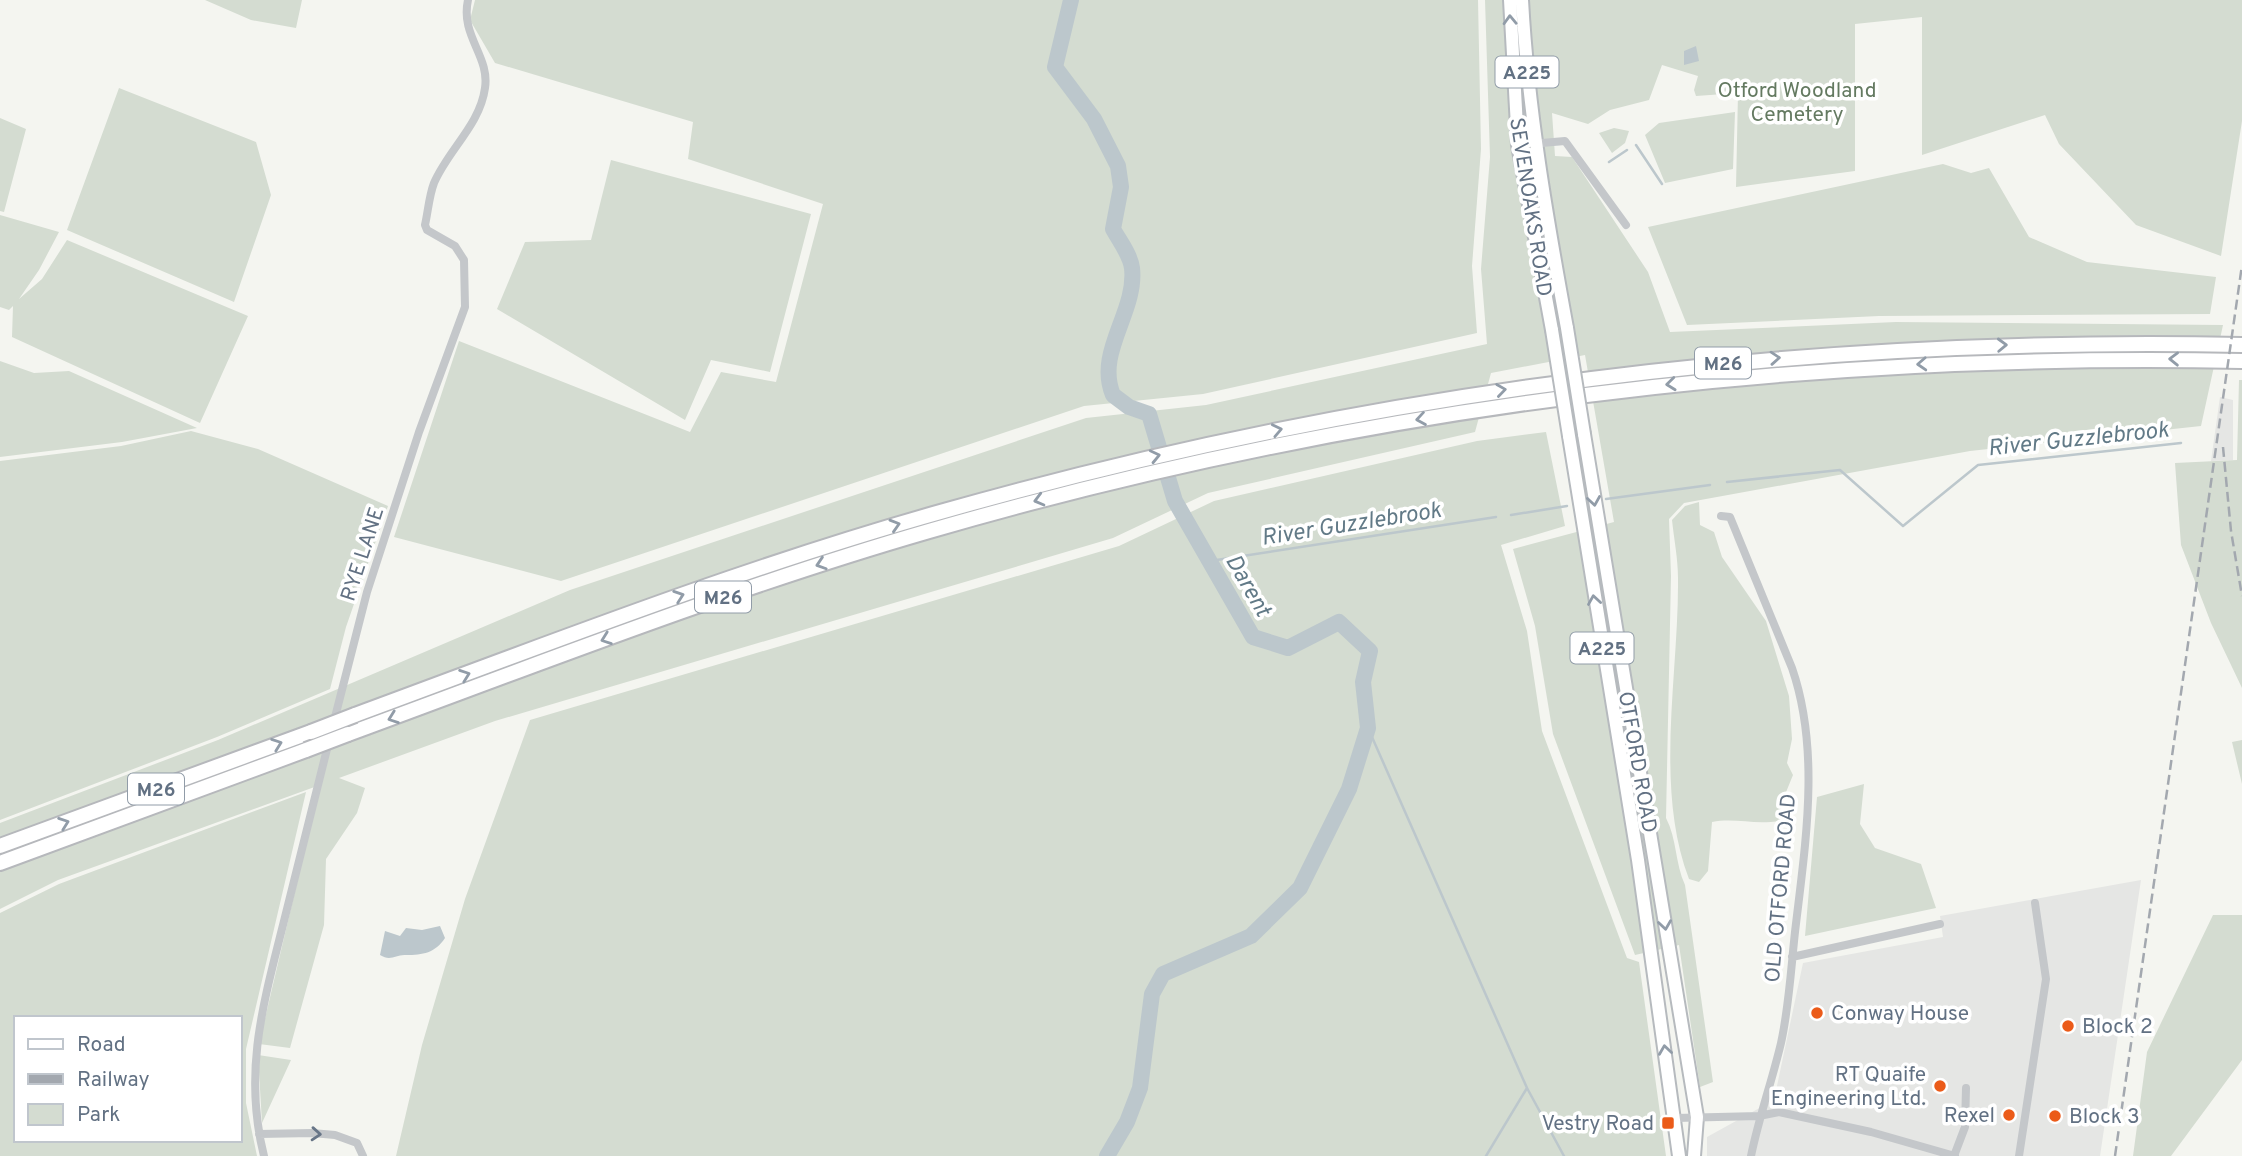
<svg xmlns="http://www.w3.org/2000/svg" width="2242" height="1156" viewBox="0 0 2242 1156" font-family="Overpass,sans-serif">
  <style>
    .built { fill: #e5e6e4 }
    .green { fill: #d4dcd1; fill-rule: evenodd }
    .water { fill: #bcc7cc }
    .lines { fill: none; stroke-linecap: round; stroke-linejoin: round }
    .stream { stroke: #bcc7cc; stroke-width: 2.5 }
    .river { stroke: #bcc7cc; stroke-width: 16 }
    .primary-casing { stroke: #b6babe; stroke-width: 16 }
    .highway-casing { stroke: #b6b8bc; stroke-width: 18 }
    .street { stroke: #c4c7ca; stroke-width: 8 }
    .primary { stroke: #fff; stroke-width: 12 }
    .highway { stroke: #fff; stroke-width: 14 }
    .rail { stroke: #a3a8af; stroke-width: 2.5; stroke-dasharray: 10 5; stroke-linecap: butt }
    .primary-bridge-casing { stroke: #b6babe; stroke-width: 16; stroke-linecap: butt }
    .highway-bridge-casing { stroke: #b6b8bc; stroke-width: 18; stroke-linecap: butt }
    .primary-bridge { stroke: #fff; stroke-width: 12 }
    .highway-bridge { stroke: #fff; stroke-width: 14 }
    .oneway { stroke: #919ca8 }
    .oneway2 { stroke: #677587 }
    .poi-dot { fill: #eb5b19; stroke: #fff; stroke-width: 2.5 }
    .labels { text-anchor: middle; stroke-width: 7; stroke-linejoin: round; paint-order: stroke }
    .shield { fill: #fff; stroke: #919ca8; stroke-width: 2 }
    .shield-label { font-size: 19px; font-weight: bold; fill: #627183 }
    .park-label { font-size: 21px; fill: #647a61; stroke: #fff }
    .street-label { font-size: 21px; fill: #627183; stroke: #fff }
    .poi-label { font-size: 21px; fill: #627183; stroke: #fff; text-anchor: start }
    .water-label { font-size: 23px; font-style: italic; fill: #627a87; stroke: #fff }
  </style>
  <rect width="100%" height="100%" fill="#f4f5f0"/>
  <!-- built -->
  <path class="built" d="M 2220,397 L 2233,400 L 2233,460 L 2211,461 Z
    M 2141,880 L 2100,1156 L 1707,1156 L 1707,1137 L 1774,1100 L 1803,963 L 1943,937 L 1940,916 Z"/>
  <!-- green -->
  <path class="green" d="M 205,0 L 302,0 L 296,28 L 251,20 Z
    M 475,0 L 1478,0 L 1481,149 L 1472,266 L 1477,333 L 1203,394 L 1084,406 L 561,581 L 394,537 L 459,341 L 690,432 L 721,372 L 776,382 L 823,204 L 688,159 L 693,122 L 495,63 L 470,20 Z
    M 1485,0 L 2242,0 L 2242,121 L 2221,256 L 2136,225 L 2059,144 L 2045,115 L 1922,155 L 1922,17 L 1855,24 L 1855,171 L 1736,187 L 1738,93 L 1696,96 L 1694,90 L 1698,76 L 1662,65 L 1649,100 L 1610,110 L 1588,124 L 1552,113 L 1555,156 L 1572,157 L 1648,272 L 1670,332 L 1896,322 L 2223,325 L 2201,426 L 1970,451 L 1684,503 L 1669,519 L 1671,576 L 1666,818 C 1677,839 1675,863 1685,885 L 1713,1082 L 1700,1087 L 1679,945 L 1635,955 L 1553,734 L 1535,626 L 1513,549 L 1614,522 L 1585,355 L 1491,373 L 1475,432 L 1208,493 L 1113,538 L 495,721 L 339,778 L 365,788 L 357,813 L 326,859 L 324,925 L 290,1048 L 259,1044 L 320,785 L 58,880 L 0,909 L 0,823 L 218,740 L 570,590 L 1086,418 L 1206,405 L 1487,344 L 1481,269 L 1490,157 Z
    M 119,88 L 256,142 L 271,195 L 234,302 L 67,230 Z
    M 1735,112 L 1733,169 L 1665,183 L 1645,135 L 1659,123 Z
    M 0,118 L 26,129 L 4,212 L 0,211 Z
    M 1614,128 L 1629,131 L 1625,143 L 1612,153 L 1599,133 Z
    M 611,160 L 811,214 L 770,372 L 711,360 L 685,420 L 497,309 L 525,242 L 591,240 Z
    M 1943,164 L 1971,173 L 1989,168 L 2029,237 L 2087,262 L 2216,277 L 2210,314 L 1879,316 L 1687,325 L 1648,227 Z
    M 0,215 L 59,232 L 39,270 L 19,299 L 42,279 L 67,240 L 248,316 L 200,423 L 12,337 L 13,306 L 9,310 L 0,307 Z
    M 0,361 L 34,373 L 69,371 L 197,428 L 122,442 L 0,457 Z
    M 2239,380 L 2242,380 L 2242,688 L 2211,623 L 2181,545 L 2175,463 L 2237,460 Z
    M 191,431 L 258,449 L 388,506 L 346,627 L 330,689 L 217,737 L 0,820 L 0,461 L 121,446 Z
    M 1546,432 L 1565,526 L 1501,545 L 1527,631 L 1542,731 L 1627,958 L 1639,962 L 1666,1156 L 396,1156 L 422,1045 L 465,899 L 530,720 L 1119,546 L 1214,501 L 1477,441 Z
    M 1699,502 L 1700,525 L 1714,532 L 1722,557 L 1766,621 L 1789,696 L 1792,739 L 1787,763 L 1793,775 L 1782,802 L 1785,819 C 1760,827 1737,817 1712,822 L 1708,871 L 1699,882 L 1689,879 C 1654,787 1679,675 1678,578 C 1678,559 1674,539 1672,520 L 1685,506 Z
    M 2242,740 L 2242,784 L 2232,742 Z
    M 1864,784 L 1860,824 L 1875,848 L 1921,864 L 1936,908 L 1805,936 L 1817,797 Z
    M 306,792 L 246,1049 L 246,1103 L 257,1156 L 0,1156 L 0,913 L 59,884 ZM 16,1018 L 240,1018 L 240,1140 L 16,1140 Z
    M 2213,915 L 2242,915 L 2242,1060 L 2171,1156 L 2133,1156 L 2147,1052 Z
    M 258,1055 L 291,1060 L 262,1123 Z"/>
  <!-- water -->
  <path class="water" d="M 1696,46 L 1699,61 L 1684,65 L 1684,51 Z
    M 440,926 L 445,938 C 435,953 423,955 406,955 C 396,954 391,962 380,955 L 385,931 L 400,936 L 406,928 L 422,930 Z"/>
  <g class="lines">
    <!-- stream -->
    <path class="stream" d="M 1636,145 L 1662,184
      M 1609,162 L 1627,150
      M 1727,482 L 1840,470 L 1903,526 L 1978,465 L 2181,443
      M 1606,499 L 1710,485
      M 1511,515 L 1567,506
      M 1210,561 L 1496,517
      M 1368,728 L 1527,1088 L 1486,1156
      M 1527,1088 L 1564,1156"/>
    <!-- river -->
    <path class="river" d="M 1071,0 L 1055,67 L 1094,119 L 1118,166 L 1121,187 L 1113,229 C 1120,242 1130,254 1132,268 C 1137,312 1095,352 1113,395 L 1129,407 L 1149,414 L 1175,501 L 1253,637 L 1288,648 L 1339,622 L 1370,651 L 1363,682 L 1368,728 L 1349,789 L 1300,888 L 1251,936 L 1163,974 L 1152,994 L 1140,1088 L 1127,1122 L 1107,1156"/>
    <!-- primary casing -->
    <g class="primary-casing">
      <path id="primary" d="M 1510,0 L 1518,145 L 1552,330
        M 1522,0 C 1528,111 1547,219 1567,328
        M 1584,434 L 1697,1117 L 1694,1156
        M 1569,436 L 1638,860 L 1679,1156"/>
    </g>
    <!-- highway casing -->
    <g class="highway-casing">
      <path id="highway" d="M 355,715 C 550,643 744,567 944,511 C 1367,391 1802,336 2242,345
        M 348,734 C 541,663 732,588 929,531 C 1356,407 1798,352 2242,361
        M 0,846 L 311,732
        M 0,863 L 306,750"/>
    </g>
    <!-- street -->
    <path class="street" d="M 1518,145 L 1565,141 L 1626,225
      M 1721,516 L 1730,517 L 1792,668 C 1821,752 1805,846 1795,932 C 1791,968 1789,1007 1781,1043 C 1772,1081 1759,1117 1751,1156
      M 333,725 L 367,592 L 419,432 L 465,307 L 464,260 L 455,246 L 427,230 L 425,225 C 428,212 429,196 434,183 C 448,150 480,125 485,88 C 490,56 460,36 468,0
      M 1792,957 L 1940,924
      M 1676,1118 L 1759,1116 L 1779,1112 L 1871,1132 L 1955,1156
      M 259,1134 L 312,1133 L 335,1135 L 357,1143 L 363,1156
      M 264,1156 C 242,1069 265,998 286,913 C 300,856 315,799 329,741
      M 1954,1156 L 1965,1127 L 1966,1088
      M 2019,1156 L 2046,979 L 2035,903"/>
    <!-- primary -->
    <use href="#primary" class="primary"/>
    <!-- highway -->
    <use href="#highway" class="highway"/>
    <!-- rail -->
    <path class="rail" d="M 2223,447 L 2231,531 L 2242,596
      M 2115,1156 L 2242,265"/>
    <!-- primary-bridge casing -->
    <g class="primary-bridge-casing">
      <path id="primary-bridge" d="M 1567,328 L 1584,434
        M 1552,330 L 1569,436"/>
    </g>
    <!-- highway-bridge casing -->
    <g class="highway-bridge-casing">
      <path id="highway-bridge" d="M 311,732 L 355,715
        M 306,750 L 348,734"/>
    </g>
    <!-- primary-bridge -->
    <use href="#primary-bridge" class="primary-bridge"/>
    <!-- highway-bridge -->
    <use href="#highway-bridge" class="highway-bridge"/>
  </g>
  <!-- one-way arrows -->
  <defs><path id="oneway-chevron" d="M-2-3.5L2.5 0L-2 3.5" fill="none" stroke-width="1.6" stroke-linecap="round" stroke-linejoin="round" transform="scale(1.75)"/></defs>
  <g class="oneway">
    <use href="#oneway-chevron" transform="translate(1510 20) rotate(-92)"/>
    <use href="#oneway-chevron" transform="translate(2002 345) rotate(-2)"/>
    <use href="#oneway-chevron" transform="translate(1775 358) rotate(-4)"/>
    <use href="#oneway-chevron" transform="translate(2174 359) rotate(-179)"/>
    <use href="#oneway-chevron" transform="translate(1922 364) rotate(177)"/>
    <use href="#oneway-chevron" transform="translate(1671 384) rotate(174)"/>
    <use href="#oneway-chevron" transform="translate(1501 390) rotate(-8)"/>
    <use href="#oneway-chevron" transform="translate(1421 419) rotate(171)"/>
    <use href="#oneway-chevron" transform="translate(1277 430) rotate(-12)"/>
    <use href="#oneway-chevron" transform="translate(1155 456) rotate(-13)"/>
    <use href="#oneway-chevron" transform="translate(1039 500) rotate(165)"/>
    <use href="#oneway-chevron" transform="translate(1594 501) rotate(81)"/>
    <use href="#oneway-chevron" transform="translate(895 525) rotate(-17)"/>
    <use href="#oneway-chevron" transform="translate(821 564) rotate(162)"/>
    <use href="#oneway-chevron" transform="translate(679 596) rotate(-19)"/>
    <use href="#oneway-chevron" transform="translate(1594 600) rotate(-99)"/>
    <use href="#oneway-chevron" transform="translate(606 639) rotate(160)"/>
    <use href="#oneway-chevron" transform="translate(465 675) rotate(-20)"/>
    <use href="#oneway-chevron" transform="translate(393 718) rotate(160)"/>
    <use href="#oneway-chevron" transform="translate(277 744) rotate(-20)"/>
    <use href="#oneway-chevron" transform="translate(64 823) rotate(-20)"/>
    <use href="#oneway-chevron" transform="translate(1665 925) rotate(82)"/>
    <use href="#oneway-chevron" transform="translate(1665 1050) rotate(-98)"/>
  </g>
  <use class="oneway2" href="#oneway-chevron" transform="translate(316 1134) rotate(4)"/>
  <!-- markers -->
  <g class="poi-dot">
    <circle cx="1817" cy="1013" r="7"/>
    <circle cx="2068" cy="1026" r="7"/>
    <circle cx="1940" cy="1086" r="7"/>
    <circle cx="2009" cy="1115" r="7"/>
    <circle cx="2055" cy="1116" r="7"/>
    <rect x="1661" y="1116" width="14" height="14" rx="3.5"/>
  </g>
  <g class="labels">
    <!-- shield labels -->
    <g class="shield">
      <rect x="1495.5" y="56.5" width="63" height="31" rx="5"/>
      <rect x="1695" y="347.5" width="56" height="31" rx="5"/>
      <rect x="695" y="581.5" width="56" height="31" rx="5"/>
      <rect x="1570.5" y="632.5" width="63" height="31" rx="5"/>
      <rect x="128" y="773.5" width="56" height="31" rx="5"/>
    </g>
    <g class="shield-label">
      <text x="1527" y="79">A225</text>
      <text x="1723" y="370">M26</text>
      <text x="723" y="604">M26</text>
      <text x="1602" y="655">A225</text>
      <text x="156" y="796">M26</text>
    </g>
    <!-- park labels -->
    <g class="park-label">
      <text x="1797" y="97">Otford Woodland<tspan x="1797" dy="24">Cemetery</tspan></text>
    </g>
    <!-- street labels -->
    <g class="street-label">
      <text transform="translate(1531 207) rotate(81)" y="7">SEVENOAKS ROAD</text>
      <text transform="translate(362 554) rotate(-72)" y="7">RYE LANE</text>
      <text transform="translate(1638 762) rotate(80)" y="7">OTFORD ROAD</text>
      <text transform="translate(1780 888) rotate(-85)" y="7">OLD OTFORD ROAD</text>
    </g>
    <!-- poi labels -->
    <g class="poi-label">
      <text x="1831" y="1020">Conway House</text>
      <text x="2082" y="1033">Block 2</text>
      <text x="1926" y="1081" text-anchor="end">RT Quaife<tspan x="1926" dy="24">Engineering Ltd.</tspan></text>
      <text x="1995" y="1122" text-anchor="end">Rexel</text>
      <text x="2069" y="1123">Block 3</text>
      <text x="1654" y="1130" text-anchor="end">Vestry Road</text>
    </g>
    <!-- water labels -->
    <g class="water-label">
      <text transform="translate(2078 438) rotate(-6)" y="8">River Guzzlebrook</text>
      <text transform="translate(1351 523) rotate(-9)" y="8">River Guzzlebrook</text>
      <text transform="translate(1249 585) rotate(60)" y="8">Darent</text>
    </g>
  </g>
  <!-- legend -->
  <rect x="14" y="1016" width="228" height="126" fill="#ffffff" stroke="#c0c6cd" stroke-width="2"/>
  <rect x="28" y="1039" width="35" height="10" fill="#ffffff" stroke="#c0c6cd" stroke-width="2"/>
  <text x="77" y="1051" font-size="21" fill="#627183">Road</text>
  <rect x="28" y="1074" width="35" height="10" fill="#a3a8af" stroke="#c0c6cd" stroke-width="2"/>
  <text x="77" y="1086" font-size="21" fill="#627183">Railway</text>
  <rect x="28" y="1104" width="35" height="21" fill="#d4dcd1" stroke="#c0c6cd" stroke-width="2"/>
  <text x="77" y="1121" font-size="21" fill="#627183">Park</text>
</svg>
